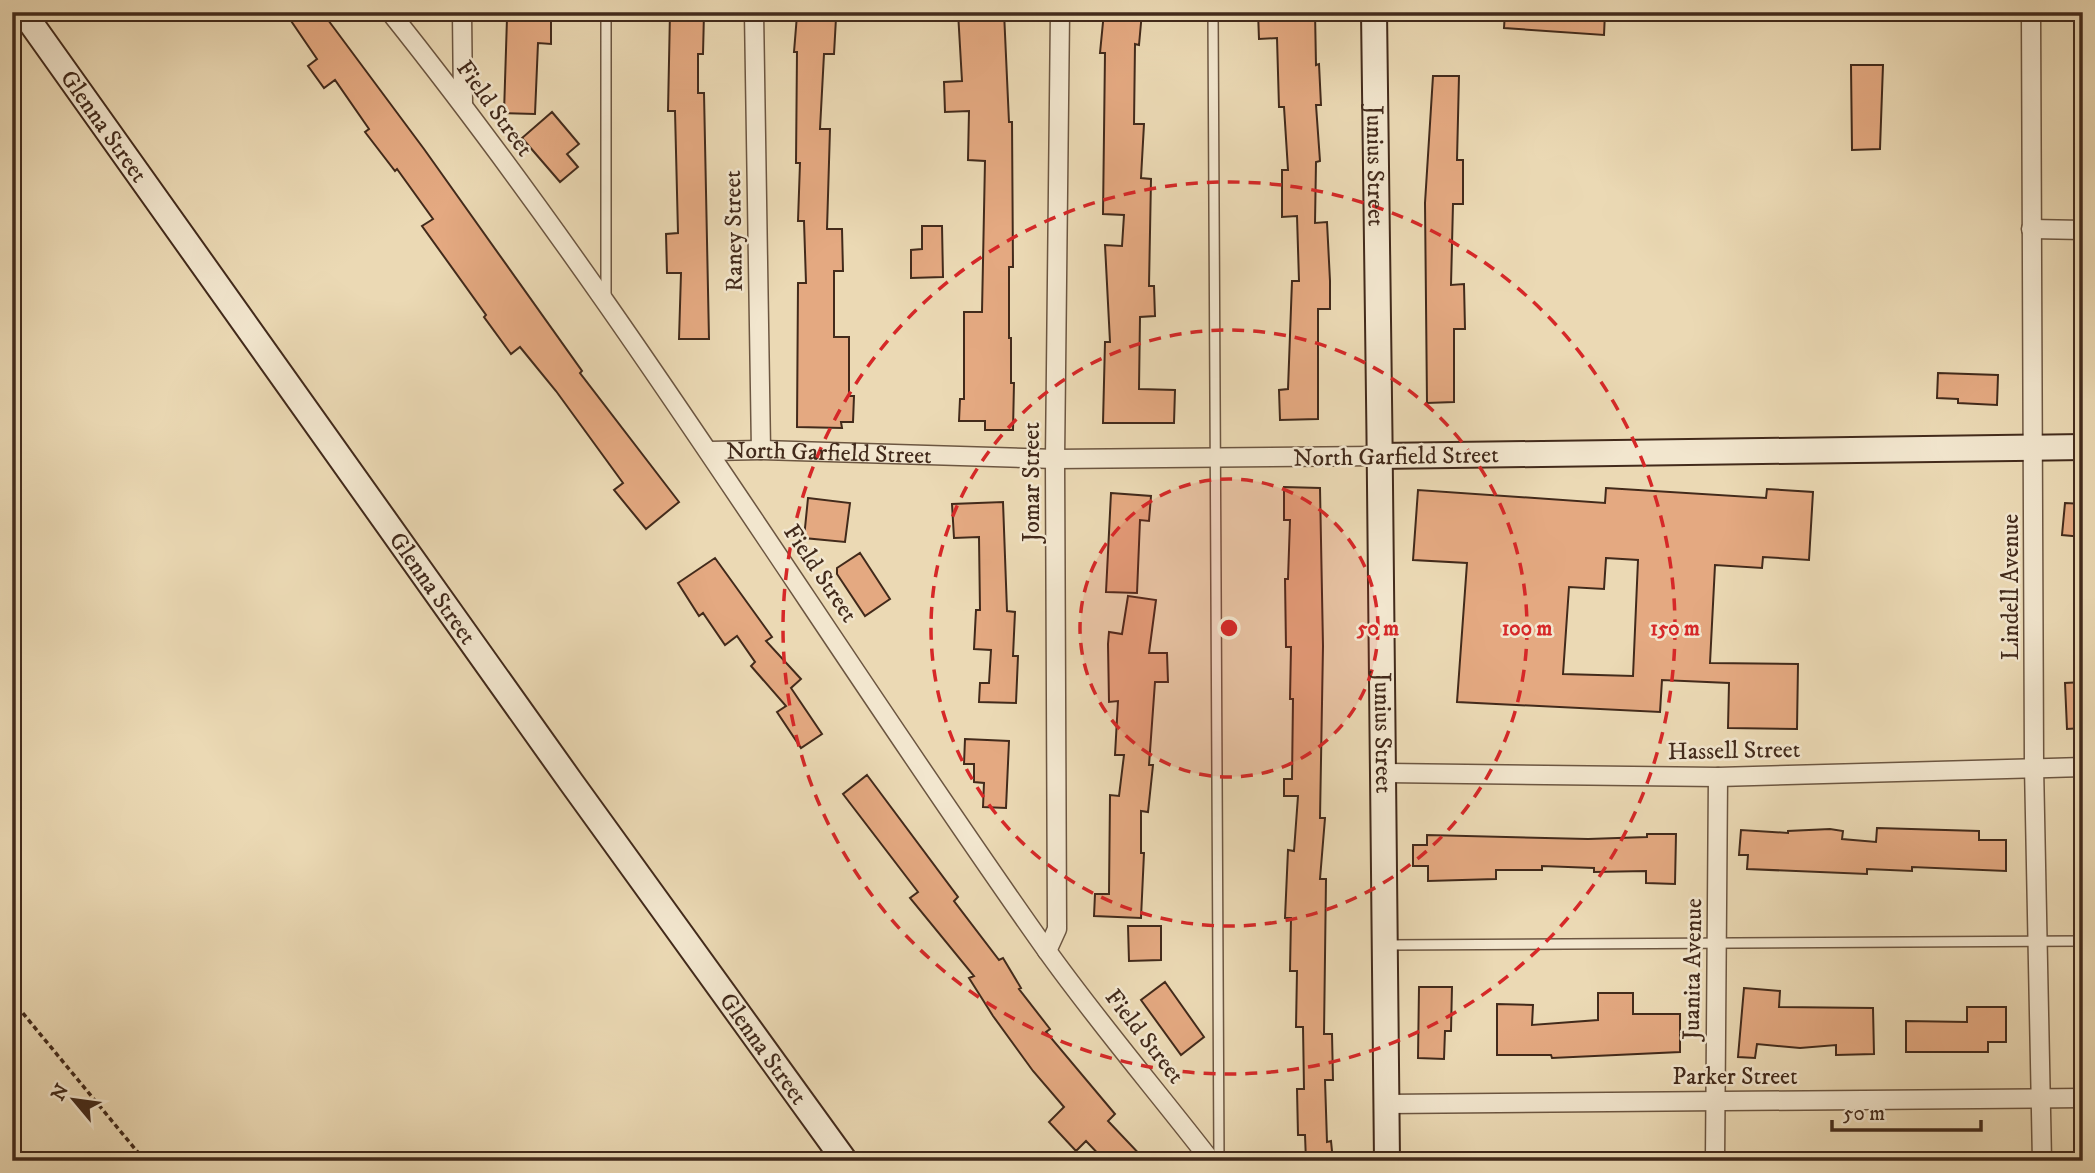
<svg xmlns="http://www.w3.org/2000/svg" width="2095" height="1173" viewBox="0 0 2095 1173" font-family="'IM FELL DW Pica',serif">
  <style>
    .building { fill: #e4a981; stroke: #422a1b; stroke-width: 2; fill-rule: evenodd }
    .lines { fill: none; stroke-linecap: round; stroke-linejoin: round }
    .lane-casing { stroke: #6c5641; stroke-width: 12 }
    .street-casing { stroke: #6c5641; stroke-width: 21 }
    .secondary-casing { stroke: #422a1b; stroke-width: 28 }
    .path { stroke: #422a1b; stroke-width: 3.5; stroke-dasharray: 5 3.5; stroke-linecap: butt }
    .lane { stroke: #f2e6ce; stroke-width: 9 }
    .street { stroke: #f2e6ce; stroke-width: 18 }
    .secondary { stroke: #f2e6ce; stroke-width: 24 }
    .ring { fill: none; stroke: #d62828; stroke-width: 3.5; stroke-dasharray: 12 9 }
    .labels { text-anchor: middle; stroke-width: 5; stroke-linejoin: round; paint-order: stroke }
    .street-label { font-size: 24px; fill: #422a1b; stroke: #f2e6ce }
    .centre { fill: #d62828; stroke: #f2e6ce; stroke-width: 3.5 }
    .ring-label { font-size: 21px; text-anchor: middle; font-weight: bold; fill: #d62828; stroke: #f2e6ce; stroke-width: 5; stroke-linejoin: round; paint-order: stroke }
  </style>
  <rect width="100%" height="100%" fill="#ebd9b4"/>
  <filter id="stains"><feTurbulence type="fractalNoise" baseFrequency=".00286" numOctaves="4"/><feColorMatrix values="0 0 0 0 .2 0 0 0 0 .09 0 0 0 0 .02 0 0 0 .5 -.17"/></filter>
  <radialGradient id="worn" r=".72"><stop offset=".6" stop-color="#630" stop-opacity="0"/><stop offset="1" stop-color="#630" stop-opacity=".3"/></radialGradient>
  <!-- building -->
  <path class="building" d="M 285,12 L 322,12 L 334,28 L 424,149 L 582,371 L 580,373 L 679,502 L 646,529 L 614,490 L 623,483 L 556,391 L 520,347 L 511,354 L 484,317 L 486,315 L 422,226 L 433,219 L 397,169 L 395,171 L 365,132 L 369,129 L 335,80 L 324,88 L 308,66 L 317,59 Z
    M 670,12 L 704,13 L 703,54 L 698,54 L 698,93 L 704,93 L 709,339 L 679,339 L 681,273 L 667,273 L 666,234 L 678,233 L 675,111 L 668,111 Z
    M 958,12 L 1004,12 L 1009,122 L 1012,122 L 1013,267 L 1009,267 L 1009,338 L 1011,338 L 1011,383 L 1014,383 L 1013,430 L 985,430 L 985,421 L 959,421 L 960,399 L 964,399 L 964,312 L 982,312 L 985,161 L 968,160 L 969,111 L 945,112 L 944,82 L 962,81 Z
    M 1104,12 L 1142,12 L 1139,45 L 1135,44 L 1134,124 L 1144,124 L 1141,178 L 1151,179 L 1149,286 L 1154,286 L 1155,316 L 1140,317 L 1139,389 L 1175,390 L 1174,423 L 1103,423 L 1105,342 L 1110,342 L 1105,245 L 1122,246 L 1124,215 L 1103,214 L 1105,53 L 1100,53 Z
    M 1258,12 L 1315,12 L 1316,65 L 1319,64 L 1321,105 L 1316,105 L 1320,161 L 1316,162 L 1315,223 L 1327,222 L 1330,281 L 1330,309 L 1318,309 L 1318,419 L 1280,420 L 1279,390 L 1288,389 L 1292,281 L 1299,281 L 1297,216 L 1282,217 L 1282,170 L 1288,170 L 1284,107 L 1279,107 L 1277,38 L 1259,39 Z
    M 1505,12 L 1605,12 L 1604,35 L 1504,28 Z
    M 797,15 L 836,18 L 834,54 L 824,54 L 820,129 L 830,129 L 827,229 L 842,229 L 843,271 L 834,271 L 834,337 L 849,337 L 849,396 L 854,396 L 853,422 L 841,422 L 842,428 L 797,427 L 798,283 L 806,283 L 804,221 L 798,221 L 800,163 L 796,163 L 797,52 L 794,52 Z
    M 507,18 L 551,19 L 551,44 L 538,43 L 535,114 L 504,113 Z
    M 1851,65 L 1883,65 L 1880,149 L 1852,150 Z
    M 1433,76 L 1459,76 L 1457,160 L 1463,160 L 1463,204 L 1453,204 L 1451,285 L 1464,284 L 1465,329 L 1454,329 L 1454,402 L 1427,403 L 1425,203 Z
    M 552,112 L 579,144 L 567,154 L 578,167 L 560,182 L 522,138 Z
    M 922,226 L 942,226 L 943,277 L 911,278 L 911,250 L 922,249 Z
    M 1938,373 L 1998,375 L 1997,405 L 1958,403 L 1958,399 L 1937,398 Z
    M 1284,487 L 1320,488 L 1323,646 L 1320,818 L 1325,818 L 1320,879 L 1326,879 L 1324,1034 L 1332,1034 L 1333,1080 L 1325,1080 L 1327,1142 L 1331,1141 L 1333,1161 L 1306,1161 L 1305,1135 L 1298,1135 L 1297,1089 L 1304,1089 L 1303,1027 L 1296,1027 L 1297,971 L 1290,971 L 1291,918 L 1285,918 L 1288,850 L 1294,851 L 1298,796 L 1284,796 L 1284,779 L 1292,779 L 1293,699 L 1290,699 L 1291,647 L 1286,647 L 1285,579 L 1288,579 L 1290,520 L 1284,520 Z
    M 1606,488 L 1766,498 L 1767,489 L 1813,492 L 1809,560 L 1763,557 L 1762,568 L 1715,565 L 1710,663 L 1798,664 L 1797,729 L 1728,728 L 1729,683 L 1662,680 L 1660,712 L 1457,702 L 1467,563 L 1413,560 L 1418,490 L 1605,503 ZM 1606,558 L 1638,560 L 1633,676 L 1563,674 L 1569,587 L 1604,589 Z
    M 1111,493 L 1151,496 L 1149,521 L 1140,520 L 1137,593 L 1106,592 Z
    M 808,498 L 850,503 L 845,542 L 804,538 Z
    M 1003,502 L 1007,611 L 1015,612 L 1013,656 L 1018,656 L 1016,703 L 979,702 L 980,683 L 989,683 L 991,650 L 974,649 L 976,610 L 980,610 L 979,537 L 954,538 L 952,504 Z
    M 2065,503 L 2083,504 L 2083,537 L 2062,535 Z
    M 860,553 L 890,599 L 865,616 L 837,574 L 837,568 Z
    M 715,558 L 772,637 L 766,641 L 801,679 L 791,688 L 822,734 L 801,748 L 777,712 L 786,706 L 751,666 L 755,662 L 737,636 L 725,645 L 703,613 L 699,616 L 678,583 Z
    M 1128,596 L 1156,600 L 1149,653 L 1167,653 L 1168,682 L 1155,682 L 1149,765 L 1153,765 L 1148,812 L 1141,811 L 1141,853 L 1144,853 L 1141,918 L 1094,916 L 1095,894 L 1109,894 L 1110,795 L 1119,796 L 1124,755 L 1115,755 L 1118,701 L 1109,702 L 1108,644 L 1109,632 L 1122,634 Z
    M 2083,682 L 2083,728 L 2067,729 L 2065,683 Z
    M 965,739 L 1009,741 L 1006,808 L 983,807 L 984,783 L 974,782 L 974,764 L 964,764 Z
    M 867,775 L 958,897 L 954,901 L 999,960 L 1003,958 L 1021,988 L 1019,989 L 1050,1029 L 1046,1032 L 1115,1114 L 1108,1121 L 1146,1161 L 1105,1161 L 1086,1141 L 1076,1151 L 1049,1122 L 1064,1107 L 1033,1071 L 993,1016 L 969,978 L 974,976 L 910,898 L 918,892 L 843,794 Z
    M 1877,828 L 1979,831 L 1979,840 L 2006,840 L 2006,871 L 1912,867 L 1912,871 L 1867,869 L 1867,874 L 1747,869 L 1748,855 L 1739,855 L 1741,830 L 1788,833 L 1788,831 L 1830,829 L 1843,831 L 1842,839 L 1876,842 Z
    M 1647,834 L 1676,834 L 1675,884 L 1646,883 L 1646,871 L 1594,872 L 1594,868 L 1542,866 L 1542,870 L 1496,870 L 1496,879 L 1428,881 L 1428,866 L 1413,866 L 1413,845 L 1427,845 L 1427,835 L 1588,839 L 1647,837 Z
    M 1128,926 L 1161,926 L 1161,960 L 1129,961 Z
    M 1165,982 L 1204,1037 L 1181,1055 L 1141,1000 Z
    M 1419,987 L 1452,987 L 1451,1031 L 1445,1031 L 1444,1059 L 1418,1058 Z
    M 1744,988 L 1780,991 L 1779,1007 L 1873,1008 L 1874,1054 L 1836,1055 L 1836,1045 L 1800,1048 L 1757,1044 L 1755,1058 L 1738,1057 Z
    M 1598,993 L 1633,993 L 1633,1014 L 1680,1014 L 1680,1052 L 1552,1058 L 1551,1055 L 1497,1055 L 1497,1004 L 1533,1005 L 1532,1025 L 1598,1020 Z
    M 1967,1007 L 2006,1007 L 2006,1042 L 1988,1042 L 1988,1052 L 1906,1052 L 1906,1021 L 1967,1022 Z"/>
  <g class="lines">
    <!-- lane casing -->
    <g class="lane-casing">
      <path id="lane" d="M 606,12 L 606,297
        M 1213,12 L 1219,1161
        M 1388,945 L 2083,941"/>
    </g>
    <!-- street casing -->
    <g class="street-casing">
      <g id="street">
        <path d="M 390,12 C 628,310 825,638 1045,948 C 1097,1021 1156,1090 1211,1161"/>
        <path d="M 462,12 L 463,104"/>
        <path d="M 754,12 L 761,450"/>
        <path d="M 2031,12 L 2034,766 L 2042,1161"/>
        <path d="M 2031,229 L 2083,230"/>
        <path id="s1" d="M 710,451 L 761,450 L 1055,459 L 1378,456"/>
        <path d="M 1386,773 L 1718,777 L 2083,767"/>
        <path d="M 1047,951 L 1057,929 L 1055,459 L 1060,12"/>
        <path d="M 1387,1104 L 2083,1098"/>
        <path d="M 1715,1161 L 1718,777"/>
      </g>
    </g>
    <!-- secondary casing -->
    <g class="secondary-casing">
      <g id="secondary">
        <path id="s2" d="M 23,12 L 571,782 L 845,1161"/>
        <path id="s3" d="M 1374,12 C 1378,395 1386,778 1387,1161"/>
        <path d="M 1378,456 L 2083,447"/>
      </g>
    </g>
    <!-- path -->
    <path class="path" d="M 12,1000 L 145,1161"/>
    <!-- lane -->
    <use href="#lane" class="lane"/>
    <!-- street -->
    <use href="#street" class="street"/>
    <!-- secondary -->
    <use href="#secondary" class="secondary"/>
  </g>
  <!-- distance rings -->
  <circle cx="1229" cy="628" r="149" fill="#d62828" fill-opacity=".12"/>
  <g class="ring">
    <circle cx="1229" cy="628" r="149"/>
    <circle cx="1229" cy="628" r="298"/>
    <circle cx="1229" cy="628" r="446"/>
  </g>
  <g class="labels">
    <!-- street labels -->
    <g class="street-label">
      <text transform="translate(495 108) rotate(54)" y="8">Field Street</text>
      <text dy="8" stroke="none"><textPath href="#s2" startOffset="140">Glenna Street</textPath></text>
      <text dy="8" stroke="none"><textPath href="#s3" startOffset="154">Junius Street</textPath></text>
      <text transform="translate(733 231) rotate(-91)" y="8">Raney Street</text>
      <text dy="8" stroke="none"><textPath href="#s1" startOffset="119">North Garfield Street</textPath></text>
      <text transform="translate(1396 456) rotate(-1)" y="8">North Garfield Street</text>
      <text transform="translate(1031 482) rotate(-90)" y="8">Jomar Street</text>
      <text transform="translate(821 573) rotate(56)" y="8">Field Street</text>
      <text transform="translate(2010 587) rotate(-90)" y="8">Lindell Avenue</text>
      <text dy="8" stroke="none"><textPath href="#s2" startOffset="707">Glenna Street</textPath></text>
      <text dy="8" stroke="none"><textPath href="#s3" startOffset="721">Junius Street</textPath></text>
      <text transform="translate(1734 750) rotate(-1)" y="8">Hassell Street</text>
      <text transform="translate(1692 969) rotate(-89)" y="8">Juanita Avenue</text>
      <text transform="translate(1145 1036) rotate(52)" y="8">Field Street</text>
      <text dy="8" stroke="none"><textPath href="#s2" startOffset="1274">Glenna Street</textPath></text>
      <text x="1735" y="1084">Parker Street</text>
    </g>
  </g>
  <circle cx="1229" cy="628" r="10" class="centre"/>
  <g class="ring-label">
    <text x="1378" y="635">50 m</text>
    <text x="1527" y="635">100 m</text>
    <text x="1675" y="635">150 m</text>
  </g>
  <!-- margin -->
  <rect width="2095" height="1173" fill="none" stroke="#ebd9b4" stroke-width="42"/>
  <rect x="14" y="14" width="2067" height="1145" fill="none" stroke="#422a1b" stroke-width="3.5"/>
  <rect x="21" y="21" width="2053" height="1131" fill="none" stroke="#422a1b" stroke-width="2"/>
  <!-- north arrow -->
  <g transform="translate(74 1100) rotate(299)" stroke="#f2e6ce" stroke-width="5" paint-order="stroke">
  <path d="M0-5L12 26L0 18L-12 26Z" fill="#422a1b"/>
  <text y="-10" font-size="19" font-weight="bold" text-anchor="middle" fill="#422a1b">N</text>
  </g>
  <!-- scale -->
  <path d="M1832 1120v10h149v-10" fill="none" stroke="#422a1b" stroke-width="3.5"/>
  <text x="1843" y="1120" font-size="21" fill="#422a1b" stroke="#f2e6ce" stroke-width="5" paint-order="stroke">50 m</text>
  <rect width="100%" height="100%" filter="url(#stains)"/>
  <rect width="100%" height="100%" fill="url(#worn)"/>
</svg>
